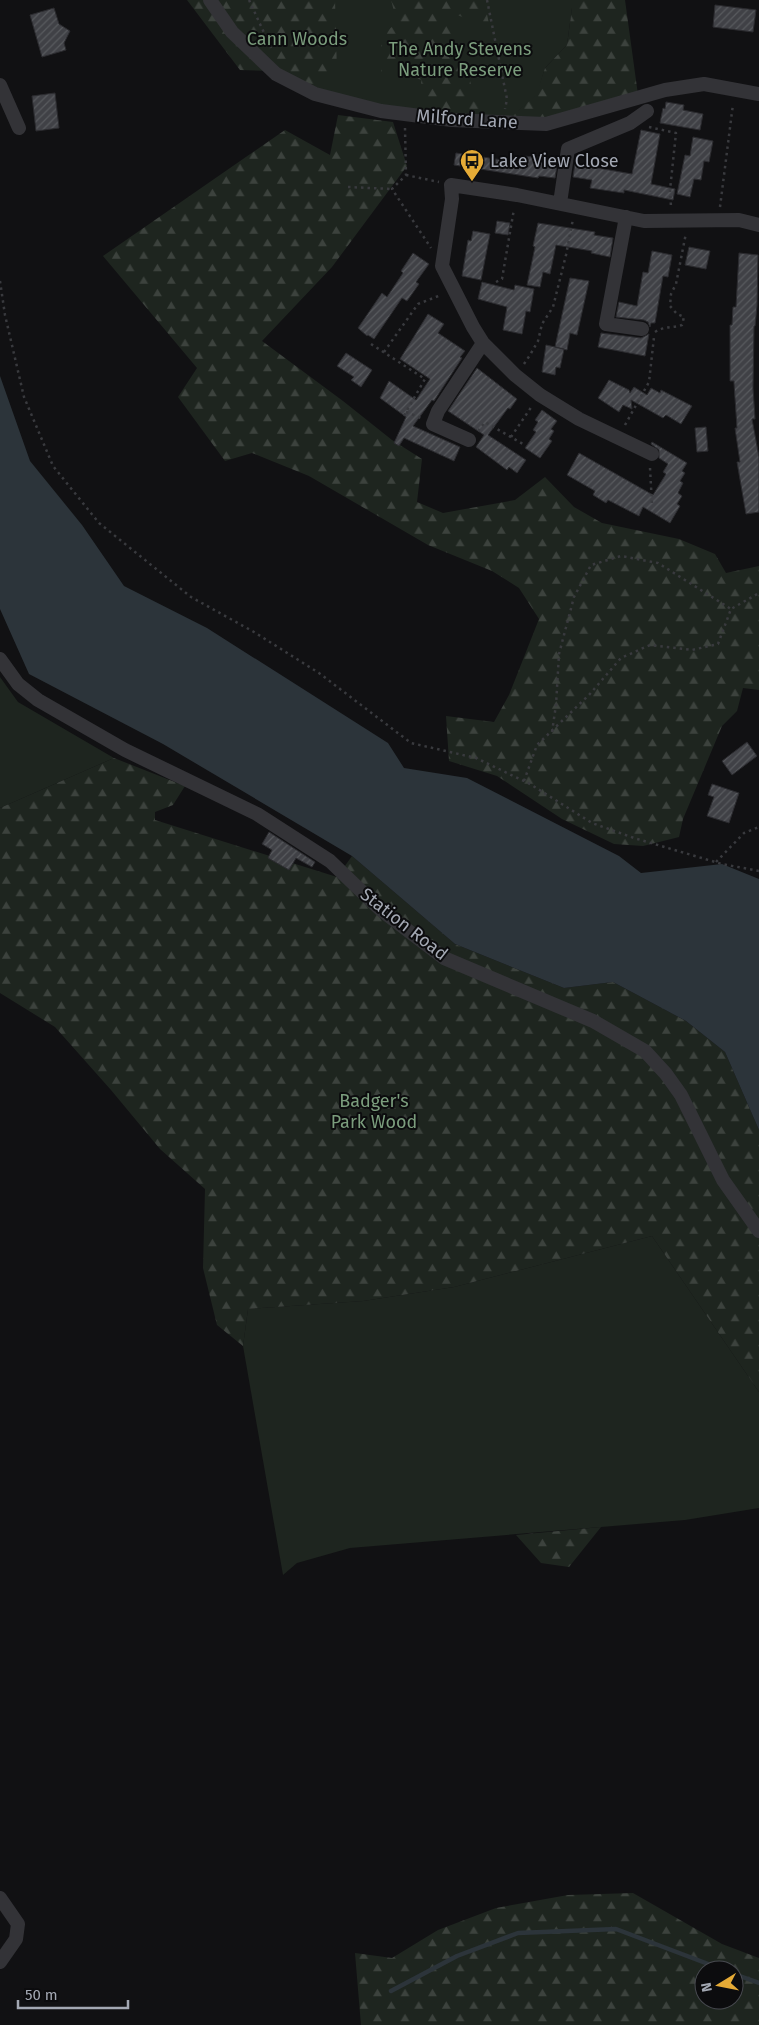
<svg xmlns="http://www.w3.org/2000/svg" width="759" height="2025" viewBox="0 0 759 2025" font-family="'Fira Sans',sans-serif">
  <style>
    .green { fill: #1e251f }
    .forest { fill: url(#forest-firs); fill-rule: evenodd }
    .water { fill: #2c343a }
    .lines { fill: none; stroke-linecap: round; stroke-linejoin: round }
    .stream { stroke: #2c343a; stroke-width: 4.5 }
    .building { fill: url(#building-hatch); stroke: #2b2b2f }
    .path { stroke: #393a3e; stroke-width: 2.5; stroke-dasharray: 2.5 4; stroke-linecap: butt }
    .minor { stroke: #333337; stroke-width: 14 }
    .labels { text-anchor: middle; stroke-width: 4; stroke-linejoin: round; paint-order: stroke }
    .park-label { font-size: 18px; fill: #7b9d7d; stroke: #0c0c0e }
    .street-label { font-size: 18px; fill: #a3a8b3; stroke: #0c0c0e }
    .poi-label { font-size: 18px; fill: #a3a8b3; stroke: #0c0c0e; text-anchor: start }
  </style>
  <defs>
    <pattern id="forest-firs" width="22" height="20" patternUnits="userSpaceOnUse" patternTransform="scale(1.25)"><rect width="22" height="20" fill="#1e251f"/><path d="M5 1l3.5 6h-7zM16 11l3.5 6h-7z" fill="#3c423d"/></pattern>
    <pattern id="building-hatch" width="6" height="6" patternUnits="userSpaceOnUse" patternTransform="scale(1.25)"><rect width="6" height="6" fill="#404146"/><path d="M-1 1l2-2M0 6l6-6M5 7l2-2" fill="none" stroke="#585a5e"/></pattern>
  </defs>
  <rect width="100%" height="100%" fill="#111113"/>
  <!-- green -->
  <path class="green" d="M 247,0 L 572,0 L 572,8 L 567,45 L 545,68 L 537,95 L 518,111 L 517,123 L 401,113 L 326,91 Z
    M 0,677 L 18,702 L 114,758 L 0,808 Z
    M 652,1236 L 759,1392 L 759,1508 L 685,1520 L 350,1548 L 297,1563 L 283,1575 L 243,1346 L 248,1309 L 363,1301 L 454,1287 Z"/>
  <!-- forest -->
  <path class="forest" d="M 187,0 L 335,0 L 337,73 L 326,91 L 275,71 L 240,70 Z
    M 391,0 L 484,0 L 489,24 L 481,24 L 474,18 L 465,18 L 444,10 L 454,39 L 442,46 L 450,59 L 463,54 L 471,84 L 467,96 L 479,105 L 480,115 L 443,115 L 422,99 L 421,80 L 413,76 L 381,72 L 381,37 L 397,22 Z
    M 572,0 L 625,0 L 638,95 L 546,121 L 506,121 L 536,95 L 545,68 L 567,45 L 572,8 Z
    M 338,115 L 393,122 L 407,166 L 332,267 L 262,341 L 343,401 L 392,440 L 422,459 L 417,502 L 443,513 L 515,500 L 545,477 L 574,507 L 602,523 L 679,539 L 715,554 L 726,573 L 759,566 L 759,690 L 743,688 L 737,711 L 722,726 L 683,819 L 679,837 L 643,846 L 614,844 L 562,819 L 497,776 L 449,761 L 446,716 L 494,722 L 509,695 L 539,619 L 519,588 L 492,571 L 428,545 L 309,476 L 252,453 L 225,461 L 178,397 L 197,368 L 103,256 L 285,130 L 330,155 Z
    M 114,758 L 185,786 L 173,805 L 155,812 L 155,820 L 337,877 L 352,856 L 455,944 L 564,988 L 613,982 L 686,1021 L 725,1052 L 759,1130 L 759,1392 L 652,1236 L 454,1287 L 363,1301 L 248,1309 L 243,1346 L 217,1325 L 203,1268 L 205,1189 L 160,1149 L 111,1090 L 55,1027 L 0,993 L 0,808 Z
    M 601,1527 L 569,1567 L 541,1563 L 516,1535 Z
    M 633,1893 L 722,1944 L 759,1958 L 759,2025 L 361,2025 L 355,1953 L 392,1958 L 438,1930 L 496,1908 L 568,1895 ZM 704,1970 L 734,1970 L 734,2000 L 704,2000 Z"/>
  <!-- water -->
  <path class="water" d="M 0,376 L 30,461 L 82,525 L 124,586 L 207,628 L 388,743 L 404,768 L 467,778 L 619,856 L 641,873 L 722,864 L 759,879 L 759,1130 L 725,1052 L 686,1021 L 613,982 L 564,988 L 455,944 L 352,856 L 163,744 L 29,674 L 0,609 Z"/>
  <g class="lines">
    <!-- stream -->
    <path class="stream" d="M 734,1974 L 759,1983
      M 391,1991 L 457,1956 L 518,1933 L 616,1929 L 724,1970"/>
  </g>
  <!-- building -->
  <path class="building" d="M 715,5 L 756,10 L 753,32 L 713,27 Z
    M 54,8 L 59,24 L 70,31 L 64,43 L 66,50 L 42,57 L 30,15 Z
    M 55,93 L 59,128 L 36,131 L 32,96 Z
    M 666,102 L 684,105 L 683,110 L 703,114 L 700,130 L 660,123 L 663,108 L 665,109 Z
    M 641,130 L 660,134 L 651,184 L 675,189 L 673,200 L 624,190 L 624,193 L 590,188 L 592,180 L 573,177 L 575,164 L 632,174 Z
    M 693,137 L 713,141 L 709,162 L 704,161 L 701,180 L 694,179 L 690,197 L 677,194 L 685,155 L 690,156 Z
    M 456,153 L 522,163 L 523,156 L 558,159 L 555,178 L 539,176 L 538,178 L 454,165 Z
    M 497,221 L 510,223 L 508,235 L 495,233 Z
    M 538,223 L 595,232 L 594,235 L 613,238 L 610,257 L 591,253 L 592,251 L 556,245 L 550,274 L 543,272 L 540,287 L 527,285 L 535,247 L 533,246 Z
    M 473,231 L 490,234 L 481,280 L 462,276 L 468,240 L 471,241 Z
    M 689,247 L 710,251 L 706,269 L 685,265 Z
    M 652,251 L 672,255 L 668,277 L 663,276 L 655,323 L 651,323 L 650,327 L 648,322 L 644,320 L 616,317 L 619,302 L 637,306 L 643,272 L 648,273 Z
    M 413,253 L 429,264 L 416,282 L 419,284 L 407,301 L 402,298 L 374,339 L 368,335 L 367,336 L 358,328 L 382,293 L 387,297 L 403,273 L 401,271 Z
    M 739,253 L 758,255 L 757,306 L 755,326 L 754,326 L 753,388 L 755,419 L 752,419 L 759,457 L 759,512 L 746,514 L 737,462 L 740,462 L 735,428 L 737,428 L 734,383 L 734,381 L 730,381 L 730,325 L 732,325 L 733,307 L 736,307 Z
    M 570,278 L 589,281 L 577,335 L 570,333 L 567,350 L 555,347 Z
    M 482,282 L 514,290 L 515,285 L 534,289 L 530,312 L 526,311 L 522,334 L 503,330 L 507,307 L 478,299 Z
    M 428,314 L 444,324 L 438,333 L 465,351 L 460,357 L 462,358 L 434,401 L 432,400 L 413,426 L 460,447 L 454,461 L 404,438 L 399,446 L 394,443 L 406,417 L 380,398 L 389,381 L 416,400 L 430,379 L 400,359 Z
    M 601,333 L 641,338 L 649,334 L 645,356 L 598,347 Z
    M 546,345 L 564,349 L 560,368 L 556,367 L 555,375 L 542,372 Z
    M 346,353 L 372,370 L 361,387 L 351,380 L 354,377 L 337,366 Z
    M 477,368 L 517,399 L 510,409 L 508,408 L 488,435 L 526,460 L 517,473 L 509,467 L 507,470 L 476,447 L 484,435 L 448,411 Z
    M 609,380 L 629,390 L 630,393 L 634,387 L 647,395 L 651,388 L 660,393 L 661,390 L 692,406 L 681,424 L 666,415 L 663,418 L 631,400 L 632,409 L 623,405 L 619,412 L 598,398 Z
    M 542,410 L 557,421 L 551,429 L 554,431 L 549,439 L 552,441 L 540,458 L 525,448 L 536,432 L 533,430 L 538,422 L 535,420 Z
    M 706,427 L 708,451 L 697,452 L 695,428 Z
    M 652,442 L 687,463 L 682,471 L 685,473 L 680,481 L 683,483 L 678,493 L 682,496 L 677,504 L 680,506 L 670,523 L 643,507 L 639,516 L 608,500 L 606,503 L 593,495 L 595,491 L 567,475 L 579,453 L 653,495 L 666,474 L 663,472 L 668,464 L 659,458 L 659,450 L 651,444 Z
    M 747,742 L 757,756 L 732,775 L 722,761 Z
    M 712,784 L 739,793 L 729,823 L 707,816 L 714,797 L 708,795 Z
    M 269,832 L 315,862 L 312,867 L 296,858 L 289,870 L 268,858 L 272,850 L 262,844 Z"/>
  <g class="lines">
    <!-- path -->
    <path class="path" d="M 249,0 L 271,48
      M 487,0 L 507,99 L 505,109
      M 649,127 L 676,133 L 670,190 L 671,207
      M 405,128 L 406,175 L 392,189 L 431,248
      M 406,175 L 439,182
      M 348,187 L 392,189
      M 720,207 L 733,104
      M 0,281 L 5,315 L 24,397 L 53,466 L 99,523 L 191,597 L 254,632 L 319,673 L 411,743 L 476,758 L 530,784 L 592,823 L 634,838 L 722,864 L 759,871
      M 496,282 L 502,279 L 514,209
      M 655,332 C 664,326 673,328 682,325 L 684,317 L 677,314 L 670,306 L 671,294 L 676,284 L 686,233
      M 371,344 L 425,379 L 402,419
      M 384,352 L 418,304 L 441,295
      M 524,364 L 530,355 L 538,341 L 542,324 L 553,307 L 566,255 L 573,219
      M 406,412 L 421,418
      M 625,425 L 649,382 L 654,337
      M 478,431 L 485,422 L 523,444
      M 511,437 L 532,406
      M 650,468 L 652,504
      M 552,732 L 556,705 L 559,654 L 574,597 L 591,565 L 621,556 L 658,563 L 731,609
      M 524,781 L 537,745 L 589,695 L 621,658 L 650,645 L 692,650 L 718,644 L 731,609 L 759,593
      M 716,862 L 744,833 L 759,827"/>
    <!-- minor -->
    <path class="minor" d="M 210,0 L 232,32 L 276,74 L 315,94 L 381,111 L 452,120 L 546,124 L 665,90 L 704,84 L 759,94
      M 0,85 L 19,128
      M 560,203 L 568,149 L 630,123 L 647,111
      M 626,217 L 606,324 L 642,329
      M 469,440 L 433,424 L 438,411 L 483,343
      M 652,454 L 579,419 L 540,395 L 515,375 L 483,343 L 473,327 L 442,266 L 452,199 L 451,185 L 517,195 L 644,221 L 739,220 L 759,225
      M 0,659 L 18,684 L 38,700 L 125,750 L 257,814 L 330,861 L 381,910 L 444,958 L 593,1021 L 645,1051 L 666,1074 L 681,1095 L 723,1180 L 759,1231
      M 0,1898 L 18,1924 L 16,1939 L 0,1962"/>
  </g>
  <!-- icons -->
  <defs>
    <g id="bus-pin" transform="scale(1.25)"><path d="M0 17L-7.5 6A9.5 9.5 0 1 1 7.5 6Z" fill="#e6ab36" stroke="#0c0c0e"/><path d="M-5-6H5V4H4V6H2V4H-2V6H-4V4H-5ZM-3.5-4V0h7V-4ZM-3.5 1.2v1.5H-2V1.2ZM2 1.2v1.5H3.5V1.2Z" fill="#111"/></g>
  </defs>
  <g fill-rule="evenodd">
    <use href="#bus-pin" x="472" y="161"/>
  </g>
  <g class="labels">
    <!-- park labels -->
    <g class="park-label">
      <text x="297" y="45">Cann Woods</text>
      <text x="460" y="55">The Andy Stevens<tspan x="460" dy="21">Nature Reserve</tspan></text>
      <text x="374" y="1107">Badger's<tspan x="374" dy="21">Park Wood</tspan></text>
    </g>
    <!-- street labels -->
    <g class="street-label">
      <text transform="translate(467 119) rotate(4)" y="6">Milford Lane</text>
      <text transform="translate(404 924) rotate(38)" y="6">Station Road</text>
    </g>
    <!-- poi labels -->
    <g class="poi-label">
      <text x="490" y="167">Lake View Close</text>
    </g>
  </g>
  <!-- north arrow -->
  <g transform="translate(719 1985) rotate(260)"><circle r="24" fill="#0c0c0e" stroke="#484a50"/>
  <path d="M0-4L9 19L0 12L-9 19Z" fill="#e6ab36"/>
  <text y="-8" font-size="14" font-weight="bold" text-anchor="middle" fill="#a3a8b3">N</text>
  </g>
  <!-- scale -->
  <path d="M18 2000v8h110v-8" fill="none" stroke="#a3a8b3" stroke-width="2.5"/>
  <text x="25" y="2000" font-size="15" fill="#a3a8b3" stroke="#0c0c0e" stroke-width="4" paint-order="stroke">50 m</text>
</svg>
